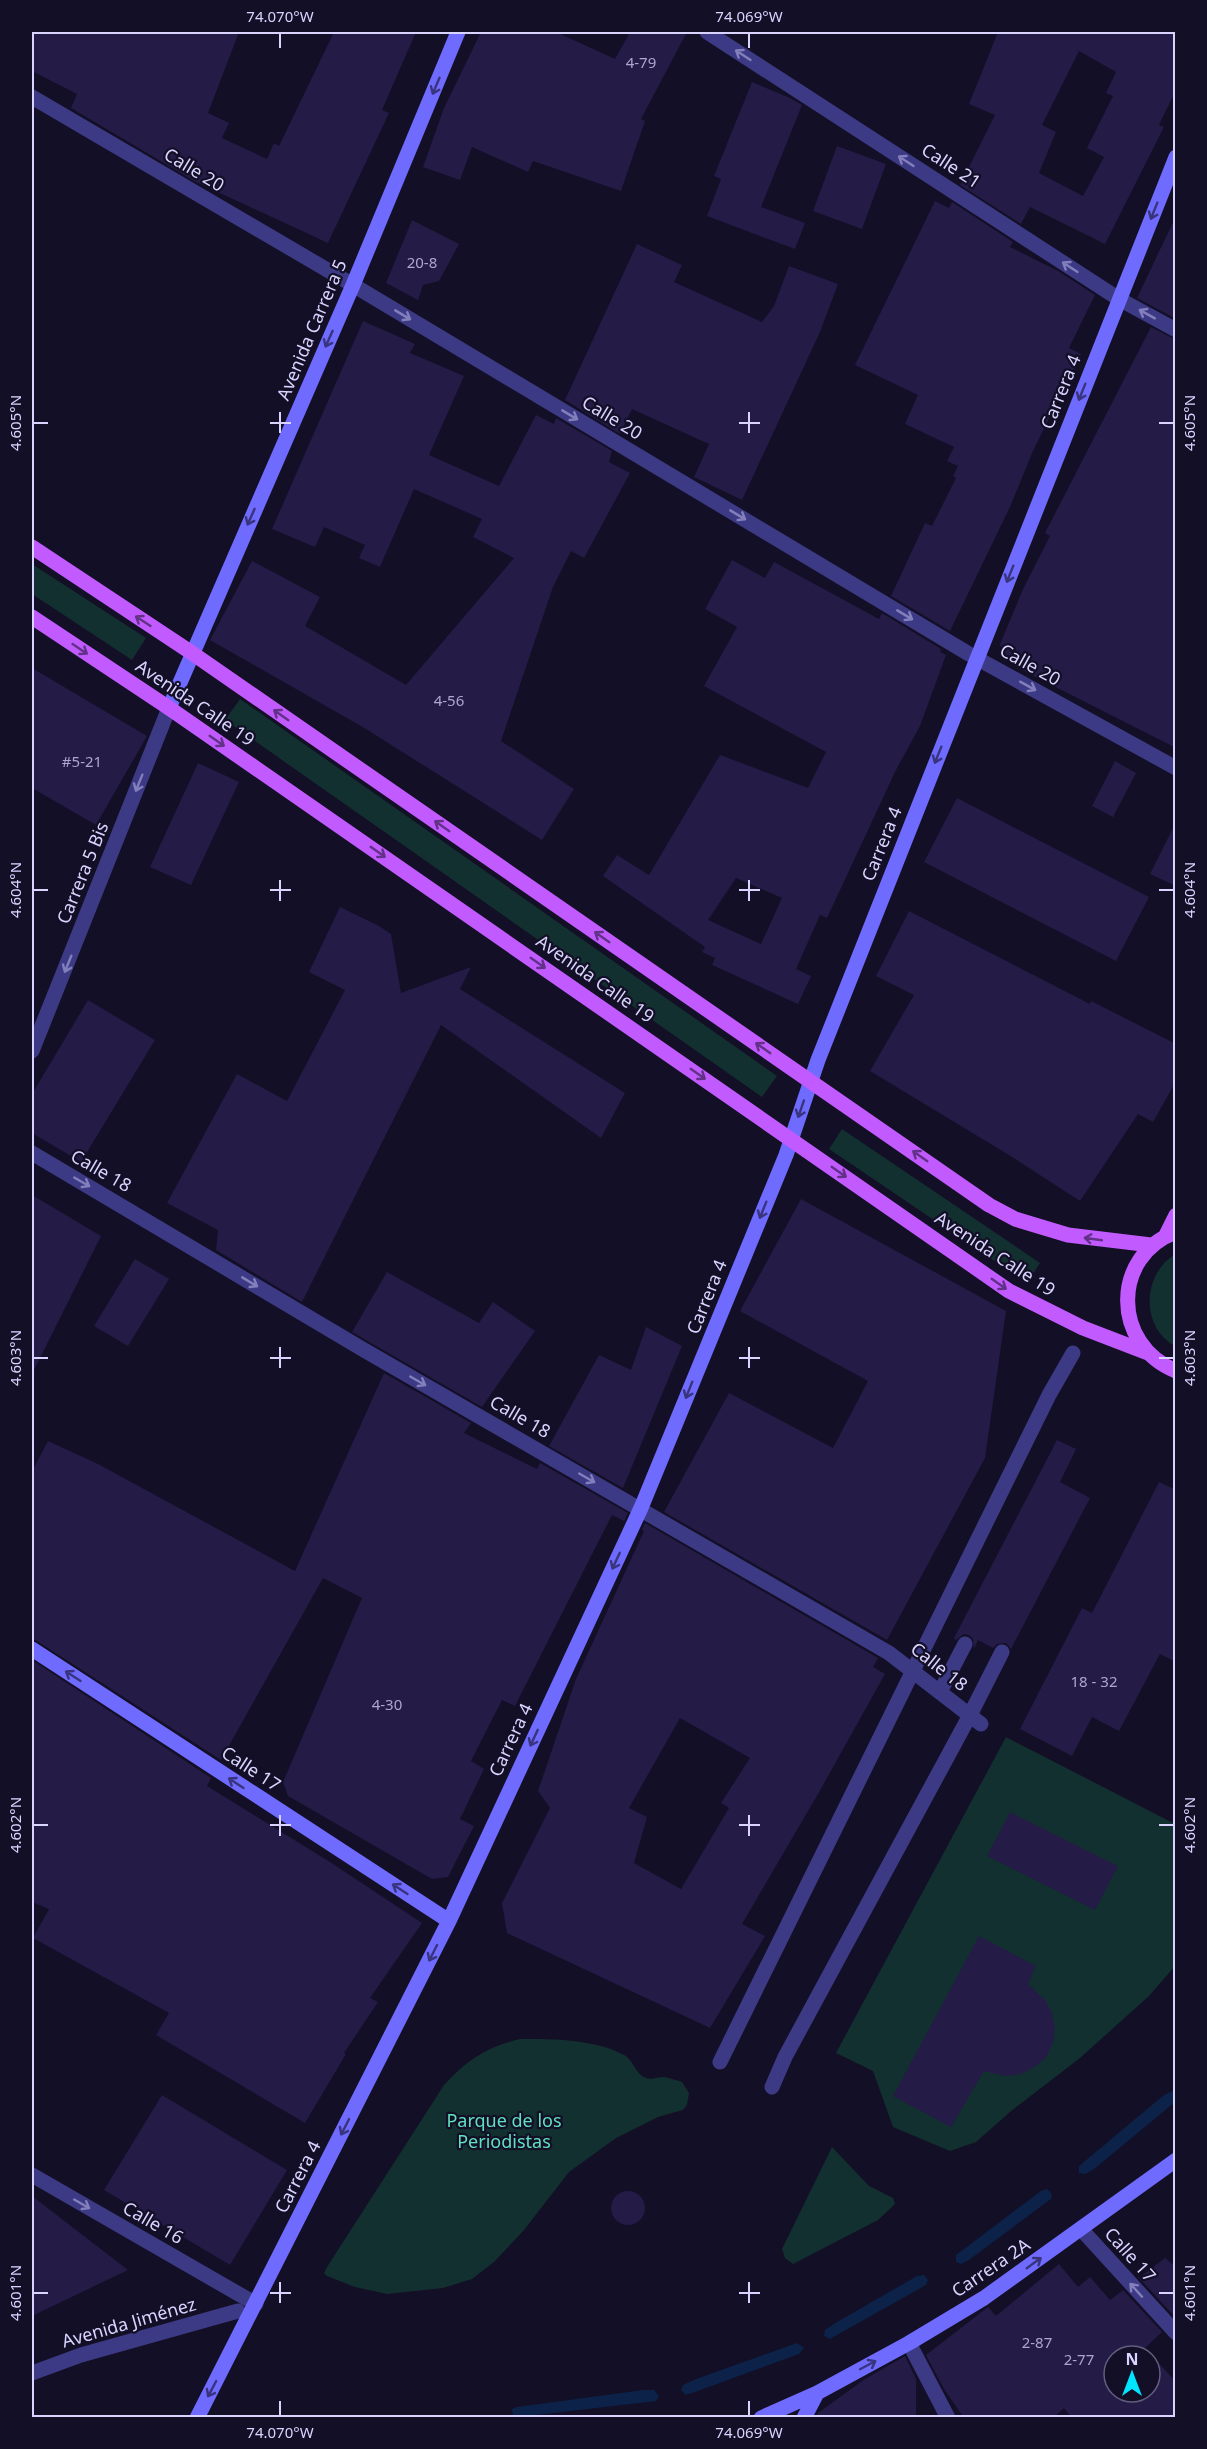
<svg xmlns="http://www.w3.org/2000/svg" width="1207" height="2449" viewBox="0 0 1207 2449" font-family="'Noto Sans',sans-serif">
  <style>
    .green { fill: #12302f }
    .water { fill: #0c2248 }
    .building { fill: #241b47; fill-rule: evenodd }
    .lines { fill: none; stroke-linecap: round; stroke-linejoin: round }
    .street { stroke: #3d3a85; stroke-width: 15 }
    .secondary { stroke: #6f6bff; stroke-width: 15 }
    .primary { stroke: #c25bff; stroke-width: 15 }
    .oneway { stroke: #837fbc }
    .oneway2 { stroke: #38347d }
    .oneway3 { stroke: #623188 }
    .ticks { fill: none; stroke: #d9d4ff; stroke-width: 2 }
    .labels { text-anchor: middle; stroke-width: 4.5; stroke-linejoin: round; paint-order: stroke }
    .number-label { font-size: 15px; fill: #aca6d1 }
    .street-label { font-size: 18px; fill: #d9d4ff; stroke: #130f26 }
    .park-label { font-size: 18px; fill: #5fe0c0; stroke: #130f26 }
    .neatline { fill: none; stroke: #d9d4ff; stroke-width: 2 }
    .ticks-label { font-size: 15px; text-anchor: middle; fill: #d9d4ff }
  </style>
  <rect width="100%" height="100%" fill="#130f26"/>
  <!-- green -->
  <path class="green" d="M 32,564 L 146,638 L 132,660 L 32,594 Z
    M 240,699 L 777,1076 L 762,1097 L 225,720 Z
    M 842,1129 L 1040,1263 L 1027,1283 L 829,1149 Z
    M 1175,1254 L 1175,1346 C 1147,1331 1142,1292 1161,1267 C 1164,1262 1170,1258 1175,1254 Z
    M 1006,1737 L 1175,1824 L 1175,1966 L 1149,1996 L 1080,2058 L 1010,2112 L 976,2142 L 950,2151 L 893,2127 L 873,2071 L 836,2053 Z
    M 520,2039 C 552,2039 595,2039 624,2055 C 634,2060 635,2074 646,2078 C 652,2080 658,2077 664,2077 C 670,2078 676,2080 682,2082 L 689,2093 L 687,2105 L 683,2110 L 658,2117 L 616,2138 L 569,2172 L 524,2230 L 494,2262 L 472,2279 L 443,2288 L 387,2294 L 355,2287 L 327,2276 L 324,2273 L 327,2267 L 444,2085 C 466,2061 488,2046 520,2039 Z
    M 832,2147 L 869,2186 L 893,2198 L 895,2204 L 878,2220 L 793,2264 L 785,2258 L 782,2249 Z"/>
  <!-- water -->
  <path class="water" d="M 1173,2091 L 1175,2093 L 1175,2102 L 1093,2170 L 1085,2174 L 1079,2173 L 1079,2166 L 1164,2095 Z
    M 1047,2189 L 1052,2194 L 1051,2199 L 969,2260 L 961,2264 L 956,2262 L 956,2255 L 1041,2191 Z
    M 924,2275 L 928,2280 L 926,2285 L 830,2339 L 824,2336 L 825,2330 L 837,2322 L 917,2276 Z
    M 797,2343 L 804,2348 L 799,2354 L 695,2392 L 686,2395 L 681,2390 L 683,2385 L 696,2379 Z
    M 643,2390 L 654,2390 L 659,2396 L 656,2401 L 519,2417 L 513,2416 L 512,2409 L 517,2407 Z
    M 471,2416 L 476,2417 L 369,2417 L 378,2417 Z"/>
  <!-- building -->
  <path class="building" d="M 32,32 L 239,32 L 208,113 L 229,123 L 222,138 L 267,159 L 274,143 L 279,146 L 334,32 L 416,32 L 382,110 L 389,113 L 328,243 L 196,182 L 71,108 L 77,94 L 32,71 Z
    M 481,32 L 556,32 L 615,59 L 630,32 L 687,32 L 641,119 L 645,121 L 621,191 L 533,161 L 528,172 L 472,147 L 460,180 L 423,167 L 444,108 Z
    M 998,32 L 1176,32 L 1176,90 L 1159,125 L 1164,127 L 1105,244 L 1030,207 L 1021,224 L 960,185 L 995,115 L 969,104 ZM 1079,51 L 1116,72 L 1106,93 L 1113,96 L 1087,148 L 1104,157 L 1083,196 L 1039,173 L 1056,132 L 1042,125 Z
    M 752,82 L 790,98 L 802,105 L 761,207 L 805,223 L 795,249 L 707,216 L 721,179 L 714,176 Z
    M 837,146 L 886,164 L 862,229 L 813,211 Z
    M 935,201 L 949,208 L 952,202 L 1013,242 L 1010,247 L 1058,271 L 1095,295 L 1069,348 L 1081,354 L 1033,451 L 1010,507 L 950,631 L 891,596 L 925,523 L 932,526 L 956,478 L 953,476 L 958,466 L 947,461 L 954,447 L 905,424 L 918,395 L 855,365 Z
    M 1176,216 L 1176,319 L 1137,298 Z
    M 412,220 L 459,244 L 439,281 L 423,285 L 418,300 L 386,283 Z
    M 637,244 L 682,265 L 674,282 L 762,322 L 774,306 L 789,266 L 838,284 L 820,332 L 742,500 L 694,477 L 709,444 L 632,409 L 620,434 L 565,400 Z
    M 363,321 L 415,344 L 410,353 L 464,376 L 429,455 L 499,486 L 536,415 L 554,424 L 556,418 L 612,451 L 609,462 L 630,473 L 584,558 L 571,551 L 553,587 L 501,741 L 574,789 L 542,840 L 366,729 L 210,640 L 252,561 L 320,597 L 305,626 L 406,685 L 514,558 L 473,537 L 482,519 L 414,489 L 380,567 L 359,558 L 365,545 L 324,527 L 315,547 L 272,529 Z
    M 1151,327 L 1176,340 L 1176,748 L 1014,666 L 1016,662 L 1002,653 L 1000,644 L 1024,587 L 1050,536 L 1045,533 Z
    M 732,560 L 765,578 L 774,562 L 879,619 L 882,613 L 941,649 L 940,652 L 946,655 L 920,726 L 896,770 L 827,918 L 820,915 L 796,969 L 811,976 L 798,1004 L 712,965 L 715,958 L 702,952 L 705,947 L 603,876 L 617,855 L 649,875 L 720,755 L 808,788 L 826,752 L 704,686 L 737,627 L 705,609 ZM 736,878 L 782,898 L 761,944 L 708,920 Z
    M 32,668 L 147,736 L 96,825 L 32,788 Z
    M 1115,761 L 1136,773 L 1113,817 L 1092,806 Z
    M 198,763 L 239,782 L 191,885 L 150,867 Z
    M 957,798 L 1149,897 L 1116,961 L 924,862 Z
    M 1176,822 L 1176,886 L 1150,874 Z
    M 340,907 L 377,925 L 391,934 L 401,993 L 471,967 L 460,989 L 625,1093 L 601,1138 L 441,1025 L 302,1302 L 216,1250 L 218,1230 L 167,1203 L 237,1074 L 287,1101 L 345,990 L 309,972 Z
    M 909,911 L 1090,1004 L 1091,1001 L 1176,1044 L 1176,1081 L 1153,1122 L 1138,1114 L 1080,1201 L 1009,1155 L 870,1071 L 914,995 L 876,976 Z
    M 88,1000 L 155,1040 L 81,1162 L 32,1133 L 32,1094 Z
    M 32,1195 L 101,1236 L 32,1374 Z
    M 801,1199 L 1006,1311 L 985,1458 L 887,1640 L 664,1512 L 729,1393 L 833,1448 L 868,1381 L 740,1311 Z
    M 135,1259 L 169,1279 L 128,1346 L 94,1326 Z
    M 387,1272 L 479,1323 L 493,1302 L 535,1331 L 482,1407 L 352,1332 Z
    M 646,1327 L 682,1346 L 623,1488 L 549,1446 L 599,1355 L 631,1370 Z
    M 384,1373 L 471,1423 L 464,1433 L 537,1469 L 540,1463 L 628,1513 L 624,1521 L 612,1515 L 515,1706 L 502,1700 L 471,1761 L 484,1769 L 460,1819 L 474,1826 L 448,1877 L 432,1879 L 288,1796 L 283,1782 L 362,1598 L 323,1578 L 221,1760 L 37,1641 L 32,1639 L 32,1471 L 48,1441 L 98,1464 L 295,1571 Z
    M 1057,1440 L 1076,1449 L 1060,1482 L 1090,1498 L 1011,1649 L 1006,1643 L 997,1644 L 993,1648 L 978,1640 L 974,1649 L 973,1639 L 969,1635 L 964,1634 L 956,1640 L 954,1638 Z
    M 1159,1482 L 1176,1490 L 1176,1662 L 1160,1654 L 1119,1731 L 1092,1717 L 1072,1756 L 1020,1729 L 1082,1608 L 1092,1613 Z
    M 645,1523 L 878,1658 L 873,1667 L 885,1674 L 818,1794 L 742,1924 L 765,1936 L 710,2028 L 507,1933 L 502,1903 L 550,1808 L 538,1791 L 576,1679 L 644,1531 L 642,1530 ZM 680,1718 L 750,1758 L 721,1803 L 729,1808 L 681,1889 L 634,1863 L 647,1817 L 629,1808 Z
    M 32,1660 L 211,1778 L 207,1786 L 330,1862 L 422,1923 L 370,1998 L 378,2002 L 344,2053 L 346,2054 L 305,2123 L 156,2035 L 169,2013 L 33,1938 L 49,1909 L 32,1902 Z
    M 1010,1812 L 1118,1866 L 1095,1910 L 987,1856 Z
    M 979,1936 L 1036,1966 L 1028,1984 L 1045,2000 L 1052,2013 L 1055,2028 L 1053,2042 L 1047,2056 L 1035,2067 L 1021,2074 L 1005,2076 L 984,2071 L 951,2127 L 893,2096 Z
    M 162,2095 L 287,2170 L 230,2265 L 104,2190 Z
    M611 2208a17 17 0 1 1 34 0a17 17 0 1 1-34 0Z
    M 32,2196 L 128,2270 L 32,2316 Z
    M 1165,2258 L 1176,2267 L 1176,2318 L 1139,2278 Z
    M 1059,2264 L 1078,2287 L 1090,2277 L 1110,2300 L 1123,2290 L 1162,2332 L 1145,2348 L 1176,2382 L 1176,2418 L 1072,2418 L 1064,2408 L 1053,2418 L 964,2418 L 944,2389 L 926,2355 L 988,2307 L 996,2316 ZM 1114,2356 L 1150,2356 L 1150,2392 L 1114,2392 Z
    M 905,2356 L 916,2379 L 916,2418 L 815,2418 L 818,2413 L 865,2379 Z"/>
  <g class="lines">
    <!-- street -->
    <path class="street" d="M 707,32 L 1119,299 L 1176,330
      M 32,97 L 353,285 L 969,654 L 1176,768
      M 32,1051 L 169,708
      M 32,1153 L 364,1350 L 889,1653 L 981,1724
      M 940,1692 L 965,1644
      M 720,2062 L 1049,1395 L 1073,1353
      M 772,2087 L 785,2057 L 970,1715 L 1002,1652
      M 32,2175 L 256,2304
      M 1081,2229 L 1176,2333
      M 909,2343 L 948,2418
      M 32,2373 L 81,2355 L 238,2311"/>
    <!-- secondary -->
    <path class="secondary" d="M 169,708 L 353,285 L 458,32
      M 32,1649 L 449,1921
      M 197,2418 L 449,1921 L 641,1508 L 786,1155 L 818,1060 L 1176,157
      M 761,2418 L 817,2393 L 909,2343 L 984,2298 L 1176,2160
      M 804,2418 L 817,2393"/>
    <!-- primary -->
    <path class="primary" d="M 32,547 L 192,653 L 989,1205 L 1015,1219 L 1068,1235 L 1151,1245
      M 32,617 L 169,708 L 1009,1291 L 1083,1328 L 1148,1353
      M 1176,1232 C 1111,1256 1112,1345 1176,1371
      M 1166,1235 L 1176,1215"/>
  </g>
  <!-- one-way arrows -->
  <defs><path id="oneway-shaft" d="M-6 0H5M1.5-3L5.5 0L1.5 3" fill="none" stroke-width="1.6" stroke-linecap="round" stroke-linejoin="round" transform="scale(1.5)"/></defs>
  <g class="oneway">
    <use href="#oneway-shaft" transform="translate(743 55) rotate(-147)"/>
    <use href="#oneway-shaft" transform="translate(906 161) rotate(-147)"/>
    <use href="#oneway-shaft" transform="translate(1070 267) rotate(-147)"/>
    <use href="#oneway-shaft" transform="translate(1147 314) rotate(-151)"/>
    <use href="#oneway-shaft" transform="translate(403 315) rotate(31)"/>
    <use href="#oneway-shaft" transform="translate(570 415) rotate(31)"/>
    <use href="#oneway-shaft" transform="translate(738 515) rotate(31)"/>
    <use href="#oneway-shaft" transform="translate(905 615) rotate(31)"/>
    <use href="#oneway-shaft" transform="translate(1028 686) rotate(29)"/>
    <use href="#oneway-shaft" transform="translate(139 783) rotate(112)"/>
    <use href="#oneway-shaft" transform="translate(68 964) rotate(112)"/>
    <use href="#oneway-shaft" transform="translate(82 1182) rotate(30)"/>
    <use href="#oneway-shaft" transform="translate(250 1282) rotate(31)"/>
    <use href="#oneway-shaft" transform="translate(418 1381) rotate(30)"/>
    <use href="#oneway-shaft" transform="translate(587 1478) rotate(30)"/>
    <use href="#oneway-shaft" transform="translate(82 2204) rotate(30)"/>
    <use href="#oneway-shaft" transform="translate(1136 2290) rotate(-132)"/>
  </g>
  <g class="oneway2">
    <use href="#oneway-shaft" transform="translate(436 86) rotate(113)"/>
    <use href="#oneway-shaft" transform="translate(1154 211) rotate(112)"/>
    <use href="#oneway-shaft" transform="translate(329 339) rotate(114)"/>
    <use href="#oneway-shaft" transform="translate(1082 392) rotate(112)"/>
    <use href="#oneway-shaft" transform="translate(251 517) rotate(114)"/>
    <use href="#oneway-shaft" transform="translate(1010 574) rotate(112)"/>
    <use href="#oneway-shaft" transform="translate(938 755) rotate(112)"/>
    <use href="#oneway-shaft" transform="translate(801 1109) rotate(109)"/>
    <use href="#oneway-shaft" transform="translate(763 1210) rotate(112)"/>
    <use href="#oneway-shaft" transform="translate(689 1390) rotate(112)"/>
    <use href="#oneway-shaft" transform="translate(616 1561) rotate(115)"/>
    <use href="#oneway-shaft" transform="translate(73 1676) rotate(-147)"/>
    <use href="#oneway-shaft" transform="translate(534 1738) rotate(115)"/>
    <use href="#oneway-shaft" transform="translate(236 1783) rotate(-147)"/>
    <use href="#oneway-shaft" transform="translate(400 1889) rotate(-147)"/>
    <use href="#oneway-shaft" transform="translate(433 1953) rotate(117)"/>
    <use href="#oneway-shaft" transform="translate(345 2127) rotate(117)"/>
    <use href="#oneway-shaft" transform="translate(1034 2263) rotate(-36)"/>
    <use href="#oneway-shaft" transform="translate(868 2365) rotate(-28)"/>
    <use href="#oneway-shaft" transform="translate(212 2389) rotate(118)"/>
  </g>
  <g class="oneway3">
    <use href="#oneway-shaft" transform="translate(143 621) rotate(-147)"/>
    <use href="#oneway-shaft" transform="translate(80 649) rotate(34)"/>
    <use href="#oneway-shaft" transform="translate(281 715) rotate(-145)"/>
    <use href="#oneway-shaft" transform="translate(217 741) rotate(35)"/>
    <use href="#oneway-shaft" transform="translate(442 826) rotate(-145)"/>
    <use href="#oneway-shaft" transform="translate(378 852) rotate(35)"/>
    <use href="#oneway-shaft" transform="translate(602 937) rotate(-145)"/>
    <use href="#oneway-shaft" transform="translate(538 963) rotate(35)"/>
    <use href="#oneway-shaft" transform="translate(763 1048) rotate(-145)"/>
    <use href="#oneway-shaft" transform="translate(698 1074) rotate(35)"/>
    <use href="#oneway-shaft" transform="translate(920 1156) rotate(-145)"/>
    <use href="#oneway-shaft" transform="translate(839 1172) rotate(35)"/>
    <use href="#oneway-shaft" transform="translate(1093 1239) rotate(-172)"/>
    <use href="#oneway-shaft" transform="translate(999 1284) rotate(35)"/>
  </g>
  <!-- ticks -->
  <path class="ticks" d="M 280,33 L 280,48M 749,33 L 749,48M 280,412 L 280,433M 749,412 L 749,433M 33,423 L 48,423M 270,423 L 291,423M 739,423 L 760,423M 1159,423 L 1174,423M 280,880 L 280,901M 749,880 L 749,901M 33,890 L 48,890M 270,890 L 291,890M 739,890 L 760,890M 1159,890 L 1174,890M 280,1347 L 280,1368M 749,1347 L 749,1368M 33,1358 L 48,1358M 270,1358 L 291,1358M 739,1358 L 760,1358M 1159,1358 L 1174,1358M 280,1815 L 280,1836M 749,1815 L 749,1836M 33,1825 L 48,1825M 270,1825 L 291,1825M 739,1825 L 760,1825M 1159,1825 L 1174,1825M 280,2282 L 280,2303M 749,2282 L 749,2303M 33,2293 L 48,2293M 270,2293 L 291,2293M 739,2293 L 760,2293M 1159,2293 L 1174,2293M 280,2401 L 280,2416M 749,2401 L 749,2416"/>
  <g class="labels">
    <!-- number labels -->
    <g class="number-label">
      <text x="641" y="68">4-79</text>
      <text x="422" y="268">20-8</text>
      <text x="449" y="706">4-56</text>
      <text x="82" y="767">#5-21</text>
      <text x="1094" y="1687">18 - 32</text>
      <text x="387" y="1710">4-30</text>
      <text x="1037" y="2348">2-87</text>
      <text x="1079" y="2365">2-77</text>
    </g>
    <!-- street labels -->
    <g class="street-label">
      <text transform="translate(951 166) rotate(33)" y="6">Calle 21</text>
      <text transform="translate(194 170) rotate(31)" y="6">Calle 20</text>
      <text transform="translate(312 330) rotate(-67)" y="6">Avenida Carrera 5</text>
      <text transform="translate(1061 392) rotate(-68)" y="6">Carrera 4</text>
      <text transform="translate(612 418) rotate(31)" y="6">Calle 20</text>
      <text transform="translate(1030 665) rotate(29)" y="6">Calle 20</text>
      <text transform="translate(195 703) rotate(34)" y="6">Avenida Calle 19</text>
      <text transform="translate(882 844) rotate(-68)" y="6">Carrera 4</text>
      <text transform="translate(83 873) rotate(-68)" y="6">Carrera 5 Bis</text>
      <text transform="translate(595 979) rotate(35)" y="6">Avenida Calle 19</text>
      <text transform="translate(101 1171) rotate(30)" y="6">Calle 18</text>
      <text transform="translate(995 1254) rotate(33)" y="6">Avenida Calle 19</text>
      <text transform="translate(707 1297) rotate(-68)" y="6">Carrera 4</text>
      <text transform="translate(520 1417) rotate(30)" y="6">Calle 18</text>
      <text transform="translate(939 1667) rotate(38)" y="6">Calle 18</text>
      <text transform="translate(511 1740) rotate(-65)" y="6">Carrera 4</text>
      <text transform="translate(251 1769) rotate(33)" y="6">Calle 17</text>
      <text transform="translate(298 2177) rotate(-63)" y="6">Carrera 4</text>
      <text transform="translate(153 2223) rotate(30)" y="6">Calle 16</text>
      <text transform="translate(1130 2255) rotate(48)" y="6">Calle 17</text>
      <text transform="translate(991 2268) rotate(-34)" y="6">Carrera 2A</text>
      <text transform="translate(129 2323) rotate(-16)" y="6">Avenida Jiménez</text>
    </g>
    <!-- park labels -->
    <g class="park-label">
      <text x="504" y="2127">Parque de los<tspan x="504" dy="21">Periodistas</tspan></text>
    </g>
  </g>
  <!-- border -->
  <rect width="1207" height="2449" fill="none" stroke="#130f26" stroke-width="66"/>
  <!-- north arrow -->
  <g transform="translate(1132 2374)"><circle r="28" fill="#130f26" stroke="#625e7d" stroke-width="1.5"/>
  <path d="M0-4.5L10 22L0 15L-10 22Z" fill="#00e5ff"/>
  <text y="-9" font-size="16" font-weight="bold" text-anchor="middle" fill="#d9d4ff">N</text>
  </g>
  <rect x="33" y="33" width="1141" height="2383" class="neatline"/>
  <g class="ticks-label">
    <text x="280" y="22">74.070°W</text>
    <text x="749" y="22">74.069°W</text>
    <text transform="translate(16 423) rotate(-90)" y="5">4.605°N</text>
    <text transform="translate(1190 423) rotate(-90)" y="5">4.605°N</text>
    <text transform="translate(16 890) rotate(-90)" y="5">4.604°N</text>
    <text transform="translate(1190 890) rotate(-90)" y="5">4.604°N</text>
    <text transform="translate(16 1358) rotate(-90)" y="5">4.603°N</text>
    <text transform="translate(1190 1358) rotate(-90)" y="5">4.603°N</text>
    <text transform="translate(16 1825) rotate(-90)" y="5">4.602°N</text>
    <text transform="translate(1190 1825) rotate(-90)" y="5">4.602°N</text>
    <text transform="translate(16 2293) rotate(-90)" y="5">4.601°N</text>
    <text transform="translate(1190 2293) rotate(-90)" y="5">4.601°N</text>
    <text x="280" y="2438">74.070°W</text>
    <text x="749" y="2438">74.069°W</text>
  </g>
</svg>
